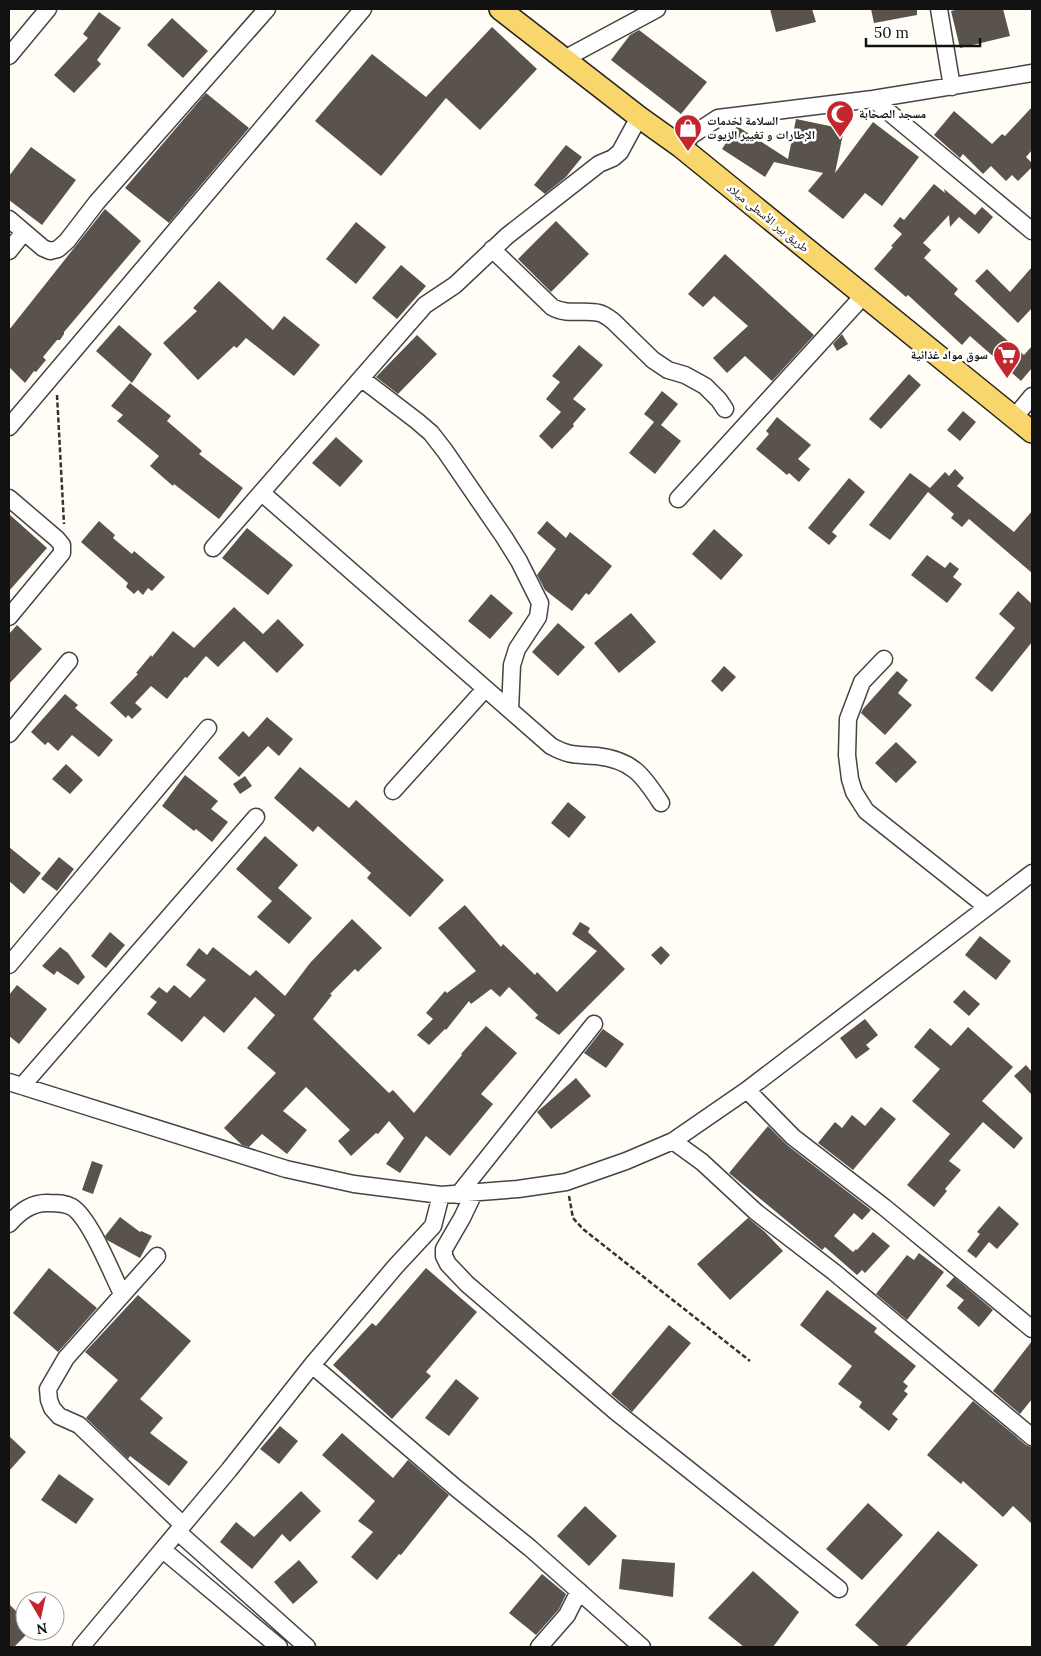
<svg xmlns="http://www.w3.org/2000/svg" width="1041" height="1656" viewBox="0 0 1041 1656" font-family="Lora,'Noto Naskh Arabic',serif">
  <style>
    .building { fill: #5a524d }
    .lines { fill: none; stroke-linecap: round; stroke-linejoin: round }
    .minor-casing { stroke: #444; stroke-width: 19 }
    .major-casing { stroke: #222; stroke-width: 24 }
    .path { stroke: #333; stroke-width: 2.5; stroke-dasharray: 5 2.5; stroke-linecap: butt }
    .minor { stroke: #fff; stroke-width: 16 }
    .major { stroke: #f9d66b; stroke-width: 21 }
    .labels { text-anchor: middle; stroke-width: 5; stroke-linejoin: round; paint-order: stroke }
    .poi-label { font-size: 12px; font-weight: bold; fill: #111; stroke: #fff; text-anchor: start }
    .street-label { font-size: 12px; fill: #111; stroke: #fff }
  </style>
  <rect width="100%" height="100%" fill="#fffdf5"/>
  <!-- building -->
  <path class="building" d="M 770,9 L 812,9 L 816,22 L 776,32 Z
    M 871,9 L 917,9 L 917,15 L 874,23 Z
    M 959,9 L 1003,9 L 1010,36 L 960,48 L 951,11 Z
    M 99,12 L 121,28 L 97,60 L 101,64 L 74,93 L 54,75 L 88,38 L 83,34 Z
    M 172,18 L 208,51 L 183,78 L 147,45 Z
    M 492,27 L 537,69 L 480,130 L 446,98 L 381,176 L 315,121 L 372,54 L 426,97 Z
    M 639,30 L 707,82 L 681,114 L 611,60 L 630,35 Z
    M 206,93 L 249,128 L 169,223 L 125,188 Z
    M 1032,107 L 1032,150 L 1026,157 L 1032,163 L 1032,167 L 1018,181 L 1012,175 L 1006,181 L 991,166 L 983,174 L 963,154 L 960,158 L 934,135 L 954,111 L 992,144 L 1002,134 L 1005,136 Z
    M 796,119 L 844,129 L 835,173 L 873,122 L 919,157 L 882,206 L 865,193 L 843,219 L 808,191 L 823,173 L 774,162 L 765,177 L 722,149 L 737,126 L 788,159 Z
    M 566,145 L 582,157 L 566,177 L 545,194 L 534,185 Z
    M 31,147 L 76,180 L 42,225 L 9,200 L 9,176 Z
    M 934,184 L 945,193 L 944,189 L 975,215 L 982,207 L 993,217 L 979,234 L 959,217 L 950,227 L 949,215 L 923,243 L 931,250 L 924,258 L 958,289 L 954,294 L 1024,355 L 1032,346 L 1032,368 L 1021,381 L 970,336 L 962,345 L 908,295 L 906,297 L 874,269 L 893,247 L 891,246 L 902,234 L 893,226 L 900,217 L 904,220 Z
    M 105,209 L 141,241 L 64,332 L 64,334 L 60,340 L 57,340 L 43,357 L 46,360 L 36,372 L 34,371 L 25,383 L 9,367 L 9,330 Z
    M 556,221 L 589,254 L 551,292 L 518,259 Z
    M 356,222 L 386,247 L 356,284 L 326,259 Z
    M 725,254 L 814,335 L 772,381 L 745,356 L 727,373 L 713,358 L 748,326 L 714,296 L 703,307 L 688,294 Z
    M 401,265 L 426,286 L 397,319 L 372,298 Z
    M 1032,267 L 1032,308 L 1018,323 L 975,281 L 987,269 L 1010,292 Z
    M 219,281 L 273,330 L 284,316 L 320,345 L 294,376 L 246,338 L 237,348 L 234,346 L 198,380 L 163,343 L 197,311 L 193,308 Z
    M 119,325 L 152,354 L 132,383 L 96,351 Z
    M 842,334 L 848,344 L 837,351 L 833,344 Z
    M 417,335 L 437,354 L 398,394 L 376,377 Z
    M 579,345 L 603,365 L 573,399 L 586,409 L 573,424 L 574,426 L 552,449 L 539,436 L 561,412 L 546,399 L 560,382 L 552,376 Z
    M 909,374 L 921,385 L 881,429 L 869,419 Z
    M 130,383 L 171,416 L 167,421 L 202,451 L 199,454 L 243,488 L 219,519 L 174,484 L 173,486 L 150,466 L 159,456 L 117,421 L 123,415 L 111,406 Z
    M 662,391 L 678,404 L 661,425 L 681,441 L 655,474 L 629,453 L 654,422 L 644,414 Z
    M 963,411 L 976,422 L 960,441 L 947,430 Z
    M 777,417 L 811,445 L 798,459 L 810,469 L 799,482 L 789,473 L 787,475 L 756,449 L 769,434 L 766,431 Z
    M 336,437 L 363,461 L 340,487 L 312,463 Z
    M 955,469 L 964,478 L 957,486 L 1014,532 L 1032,511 L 1032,573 L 969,519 L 962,527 L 951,518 L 954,514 L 928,492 L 890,540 L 869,525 L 910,473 L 930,488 L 945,472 L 949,476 Z
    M 849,478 L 865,492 L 832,532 L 837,536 L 829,545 L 808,528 Z
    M 9,514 L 47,548 L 9,591 Z
    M 99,521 L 115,535 L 113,538 L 132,554 L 134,551 L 165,577 L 152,591 L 148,588 L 143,595 L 138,590 L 134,594 L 126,587 L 128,583 L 81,542 Z
    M 547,521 L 566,538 L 570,532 L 612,566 L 589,595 L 586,593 L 572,611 L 545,590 L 537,575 L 556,549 L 537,533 Z
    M 247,528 L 293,565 L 268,595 L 222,558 Z
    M 714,529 L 743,555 L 721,580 L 692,554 Z
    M 927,555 L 945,568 L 950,562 L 959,569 L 953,577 L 962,584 L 947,603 L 911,575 Z
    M 1018,591 L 1032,604 L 1032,642 L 992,692 L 975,678 L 1015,628 L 999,614 Z
    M 491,594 L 513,613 L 490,639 L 468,621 Z
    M 234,607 L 263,634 L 278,619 L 304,645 L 277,673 L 244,641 L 218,667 L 206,656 L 187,678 L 185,677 L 167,699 L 151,686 L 135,703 L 142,709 L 132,719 L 128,715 L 126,718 L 110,703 L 138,674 L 136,673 L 151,655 L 152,657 L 173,631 L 194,648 Z
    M 631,613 L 656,642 L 619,673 L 594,643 Z
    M 558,623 L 585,647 L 558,676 L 532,652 Z
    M 17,625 L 42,649 L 9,684 L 9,634 Z
    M 724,666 L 736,677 L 722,692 L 711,681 Z
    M 897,671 L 908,680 L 898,693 L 912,705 L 885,735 L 861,713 L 863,709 Z
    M 65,694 L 78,705 L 75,708 L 113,740 L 99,757 L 72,735 L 58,751 L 48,742 L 45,745 L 31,732 Z
    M 267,717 L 293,739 L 279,756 L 268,746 L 239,777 L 218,758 L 243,731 L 249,737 Z
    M 896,742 L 917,762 L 896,783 L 875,763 Z
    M 66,764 L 83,780 L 70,794 L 52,779 Z
    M 300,767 L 349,808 L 356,800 L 444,880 L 410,917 L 367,878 L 371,873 L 318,826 L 313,832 L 274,798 Z
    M 185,775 L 218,801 L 211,809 L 228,822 L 212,842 L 196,829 L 194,831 L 162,806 Z
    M 245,776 L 252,786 L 240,794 L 233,784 Z
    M 568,802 L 586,817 L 569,838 L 551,823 Z
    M 265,836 L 298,865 L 278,888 L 312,918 L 289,944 L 257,917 L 272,901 L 236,869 Z
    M 9,847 L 41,873 L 24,894 L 9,881 Z
    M 59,857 L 74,869 L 57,891 L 41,879 Z
    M 465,905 L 501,947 L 503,944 L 535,975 L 537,972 L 557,992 L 597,951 L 572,934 L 580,922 L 590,928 L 588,932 L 625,969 L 559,1035 L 535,1018 L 538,1015 L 509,987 L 500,997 L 491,989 L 471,1004 L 469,1001 L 446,1030 L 445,1029 L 429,1045 L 417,1035 L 433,1019 L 426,1013 L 445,991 L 447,993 L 476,971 L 438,928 Z
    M 352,919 L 382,948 L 358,972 L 355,969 L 330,994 L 332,995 L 313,1019 L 389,1093 L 393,1090 L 414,1113 L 462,1055 L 461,1054 L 486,1026 L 517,1053 L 481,1094 L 493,1104 L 450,1156 L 426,1136 L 400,1173 L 386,1164 L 404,1138 L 389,1121 L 378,1134 L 376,1133 L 351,1156 L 338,1141 L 350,1130 L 306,1087 L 283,1111 L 307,1130 L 287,1154 L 262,1134 L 249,1147 L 242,1145 L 224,1128 L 276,1073 L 247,1048 L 275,1015 L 255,997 L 224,1033 L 204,1016 L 182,1042 L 147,1014 L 157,1002 L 150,997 L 159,987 L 167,993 L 174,985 L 190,998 L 206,980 L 186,965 L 199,948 L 207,955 L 213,947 L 250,976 L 256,970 L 285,996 L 310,963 Z
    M 110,932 L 125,945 L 106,968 L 91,956 Z
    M 980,936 L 1011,961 L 996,980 L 965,955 Z
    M 661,946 L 670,955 L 661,965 L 651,955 Z
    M 60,947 L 68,953 L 85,977 L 78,985 L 57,971 L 54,975 L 42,966 Z
    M 17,985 L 47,1009 L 19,1044 L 9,1036 L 9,995 Z
    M 964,990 L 980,1004 L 969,1016 L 953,1002 Z
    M 865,1019 L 878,1035 L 866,1045 L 870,1049 L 856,1059 L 840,1038 Z
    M 968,1027 L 1013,1067 L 982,1101 L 1023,1138 L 1014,1149 L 983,1122 L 949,1161 L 961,1170 L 945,1189 L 947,1191 L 934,1207 L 907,1185 L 950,1134 L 912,1101 L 940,1069 L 914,1047 L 930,1028 L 951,1046 Z
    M 603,1029 L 624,1044 L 606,1068 L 584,1053 Z
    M 1026,1065 L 1032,1072 L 1032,1095 L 1014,1076 Z
    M 576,1078 L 591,1096 L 551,1129 L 537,1112 Z
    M 881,1107 L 896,1119 L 853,1170 L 818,1143 L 835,1122 L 842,1128 L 852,1115 L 865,1126 Z
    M 768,1126 L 787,1145 L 871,1210 L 862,1220 L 854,1213 L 834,1236 L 853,1252 L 856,1249 L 857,1250 L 873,1232 L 890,1246 L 865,1273 L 862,1270 L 857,1275 L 825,1247 L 822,1250 L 729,1173 Z
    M 92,1161 L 103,1165 L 93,1194 L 82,1190 Z
    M 999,1206 L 1019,1224 L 997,1249 L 989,1242 L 976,1258 L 967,1251 L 980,1234 L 977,1232 Z
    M 120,1217 L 140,1232 L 141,1231 L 152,1236 L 140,1258 L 107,1240 L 105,1236 Z
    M 748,1218 L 765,1232 L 783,1251 L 730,1300 L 697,1264 Z
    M 919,1253 L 944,1272 L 907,1320 L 876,1294 L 907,1255 L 914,1260 Z
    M 49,1268 L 97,1308 L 58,1352 L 13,1313 Z
    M 426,1268 L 477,1312 L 426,1372 L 431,1376 L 392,1419 L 333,1365 L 372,1323 L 376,1326 Z
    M 954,1277 L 993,1310 L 979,1327 L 957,1308 L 964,1300 L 946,1286 Z
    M 827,1290 L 877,1328 L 874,1332 L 916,1366 L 903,1382 L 908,1386 L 904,1391 L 908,1394 L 892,1414 L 898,1419 L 889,1431 L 859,1407 L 862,1402 L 838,1384 L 852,1366 L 800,1325 Z
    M 138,1295 L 191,1341 L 140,1399 L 163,1418 L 150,1433 L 188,1462 L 169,1486 L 130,1456 L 128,1459 L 86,1418 L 118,1380 L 85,1352 Z
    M 669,1325 L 691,1343 L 632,1412 L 611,1394 Z
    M 1032,1341 L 1032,1399 L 1020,1414 L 993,1391 Z
    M 456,1379 L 479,1398 L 449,1436 L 425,1418 Z
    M 973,1401 L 1026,1445 L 1032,1447 L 1032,1524 L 1013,1506 L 1003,1517 L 963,1481 L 961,1484 L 927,1455 Z
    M 280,1426 L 298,1441 L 279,1464 L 260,1449 Z
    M 342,1433 L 393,1478 L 408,1460 L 449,1495 L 401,1555 L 399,1554 L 377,1580 L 351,1557 L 373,1532 L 358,1521 L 375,1501 L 322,1455 Z
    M 9,1436 L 26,1452 L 9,1471 Z
    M 59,1474 L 94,1499 L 76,1524 L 41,1500 Z
    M 301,1491 L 321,1511 L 290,1542 L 282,1534 L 252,1569 L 220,1542 L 236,1522 L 254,1537 Z
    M 868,1503 L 903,1535 L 862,1580 L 826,1549 Z
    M 585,1506 L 617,1536 L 589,1566 L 557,1536 Z
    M 938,1531 L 978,1565 L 905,1647 L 880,1647 L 855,1625 Z
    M 622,1559 L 675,1563 L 673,1597 L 619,1589 Z
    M 299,1560 L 318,1582 L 293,1604 L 274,1582 Z
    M 753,1571 L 799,1612 L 773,1647 L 744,1647 L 708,1618 Z
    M 542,1574 L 566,1594 L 559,1609 L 536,1635 L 509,1613 Z
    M 9,1604 L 17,1612 L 25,1604 L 25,1636 L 14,1647 L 9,1647 Z"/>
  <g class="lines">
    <!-- minor casing -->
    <g class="minor-casing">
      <path id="minor" d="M 939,9 L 952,87
        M 9,56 L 48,9
        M 564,59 L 657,9
        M 873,99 L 1032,231
        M 681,147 L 692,135 L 718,118 L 873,99 L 1032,73
        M 9,219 L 43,248 L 50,251 L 58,249 L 67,241 L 97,202 L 267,9
        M 492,249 L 552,307 C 568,316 583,309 599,313 C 604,314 609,318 613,321 L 653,360 L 668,370 L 685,375 L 705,386 L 719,400 L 725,409
        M 9,251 L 24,232
        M 362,379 L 417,421 L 431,433 L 445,451 L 504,537 L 519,561 L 540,603 L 538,617 L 517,649 L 512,665 L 510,710
        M 1014,418 L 1032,396
        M 9,427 L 363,9
        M 262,493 L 551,746 C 571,757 577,754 597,756 C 632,760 643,775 661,803
        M 9,498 L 57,539 L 62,545 L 62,553 L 9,617
        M 678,499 L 864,295
        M 213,548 L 425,305 L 455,285 L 507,236 L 599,164 L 613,158 L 620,152 L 639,117
        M 884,659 L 862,682 L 848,719 L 847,755 L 850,779 L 854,792 L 866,811 L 987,907
        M 9,734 L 69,661
        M 393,791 L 485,689
        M 9,965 L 208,728
        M 9,1082 L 286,1169 L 354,1184 L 441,1195 L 518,1189 L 566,1182 L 626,1161 L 673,1141 L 747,1090 L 1032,873
        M 22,1086 L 256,817
        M 747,1090 L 793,1137 L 884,1207 L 1032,1329
        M 673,1141 L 702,1162 L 756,1212 L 834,1272 L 1032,1437
        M 474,1193 L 462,1218 L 444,1249 L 444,1256 L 448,1264 L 467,1284 L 615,1411 L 839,1589
        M 458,1195 L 594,1024
        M 9,1224 C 19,1212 33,1202 49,1203 C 57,1203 65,1203 72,1207 C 90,1218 112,1274 122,1294
        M 157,1256 L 66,1358 L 48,1389 L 49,1400 L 52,1408 L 59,1416 L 79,1425 L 183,1525
        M 312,1365 L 456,1488 L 530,1548 L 642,1647
        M 178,1532 L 307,1647
        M 163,1550 L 279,1647
        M 81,1647 L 229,1470 L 312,1365 L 395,1267 L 433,1226 L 441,1195
        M 539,1647 L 567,1615 L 579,1591"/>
    </g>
    <!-- major casing -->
    <g class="major-casing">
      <path id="major" d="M 500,9 L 639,117 L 681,147 L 1032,432"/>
    </g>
    <!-- path -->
    <path class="path" d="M 57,395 L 64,524
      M 569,1196 L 573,1218 L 583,1229 L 750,1361"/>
    <!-- minor -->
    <use href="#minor" class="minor"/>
    <!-- major -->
    <use href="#major" class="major"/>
  </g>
  <!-- icons -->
  <defs>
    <g id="mosque-pin" transform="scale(1.4375)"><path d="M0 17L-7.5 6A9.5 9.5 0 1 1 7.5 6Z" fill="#c4262e" stroke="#fff"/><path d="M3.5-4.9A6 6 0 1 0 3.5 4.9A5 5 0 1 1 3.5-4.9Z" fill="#fff"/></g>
    <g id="shop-pin" transform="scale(1.4375)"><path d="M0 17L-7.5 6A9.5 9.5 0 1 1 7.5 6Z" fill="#c4262e" stroke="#fff"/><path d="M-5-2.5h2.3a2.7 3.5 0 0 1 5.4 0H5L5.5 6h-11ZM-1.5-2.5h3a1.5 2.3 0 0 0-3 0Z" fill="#fff"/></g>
    <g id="supermarket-pin" transform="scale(1.4375)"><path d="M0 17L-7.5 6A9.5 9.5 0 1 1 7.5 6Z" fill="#c4262e" stroke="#fff"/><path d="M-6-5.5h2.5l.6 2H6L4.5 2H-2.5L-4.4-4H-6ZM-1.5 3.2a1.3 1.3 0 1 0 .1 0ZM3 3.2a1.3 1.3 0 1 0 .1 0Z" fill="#fff"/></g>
  </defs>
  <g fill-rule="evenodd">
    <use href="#mosque-pin" x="840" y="114"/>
    <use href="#shop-pin" x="688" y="128"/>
    <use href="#supermarket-pin" x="1007" y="355"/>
  </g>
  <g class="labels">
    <!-- poi labels -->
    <g class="poi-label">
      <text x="859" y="118">مسجد الصحابة</text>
      <text x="707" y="125">السلامة لخدمات<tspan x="707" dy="14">الإطارات و تغيير الزيوت</tspan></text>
      <text x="988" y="359" text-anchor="end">سوق مواد غذائية</text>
    </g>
    <!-- street labels -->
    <g class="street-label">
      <text transform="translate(768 218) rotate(39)" y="4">طريق بير الأسطى ميلاد</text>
    </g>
  </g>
  <!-- border -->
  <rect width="1041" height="1656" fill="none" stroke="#111111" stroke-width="20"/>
  <!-- north arrow -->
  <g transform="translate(40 1616) rotate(171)"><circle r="24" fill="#ffffff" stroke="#a0a0a0"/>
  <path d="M0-4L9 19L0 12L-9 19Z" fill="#c4262e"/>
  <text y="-8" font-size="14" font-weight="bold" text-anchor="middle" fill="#111111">N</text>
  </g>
  <!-- scale -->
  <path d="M866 38v8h114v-8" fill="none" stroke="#111111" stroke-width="2.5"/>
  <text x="874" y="38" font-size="15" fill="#111111" stroke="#ffffff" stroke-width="4" paint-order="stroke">50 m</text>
</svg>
